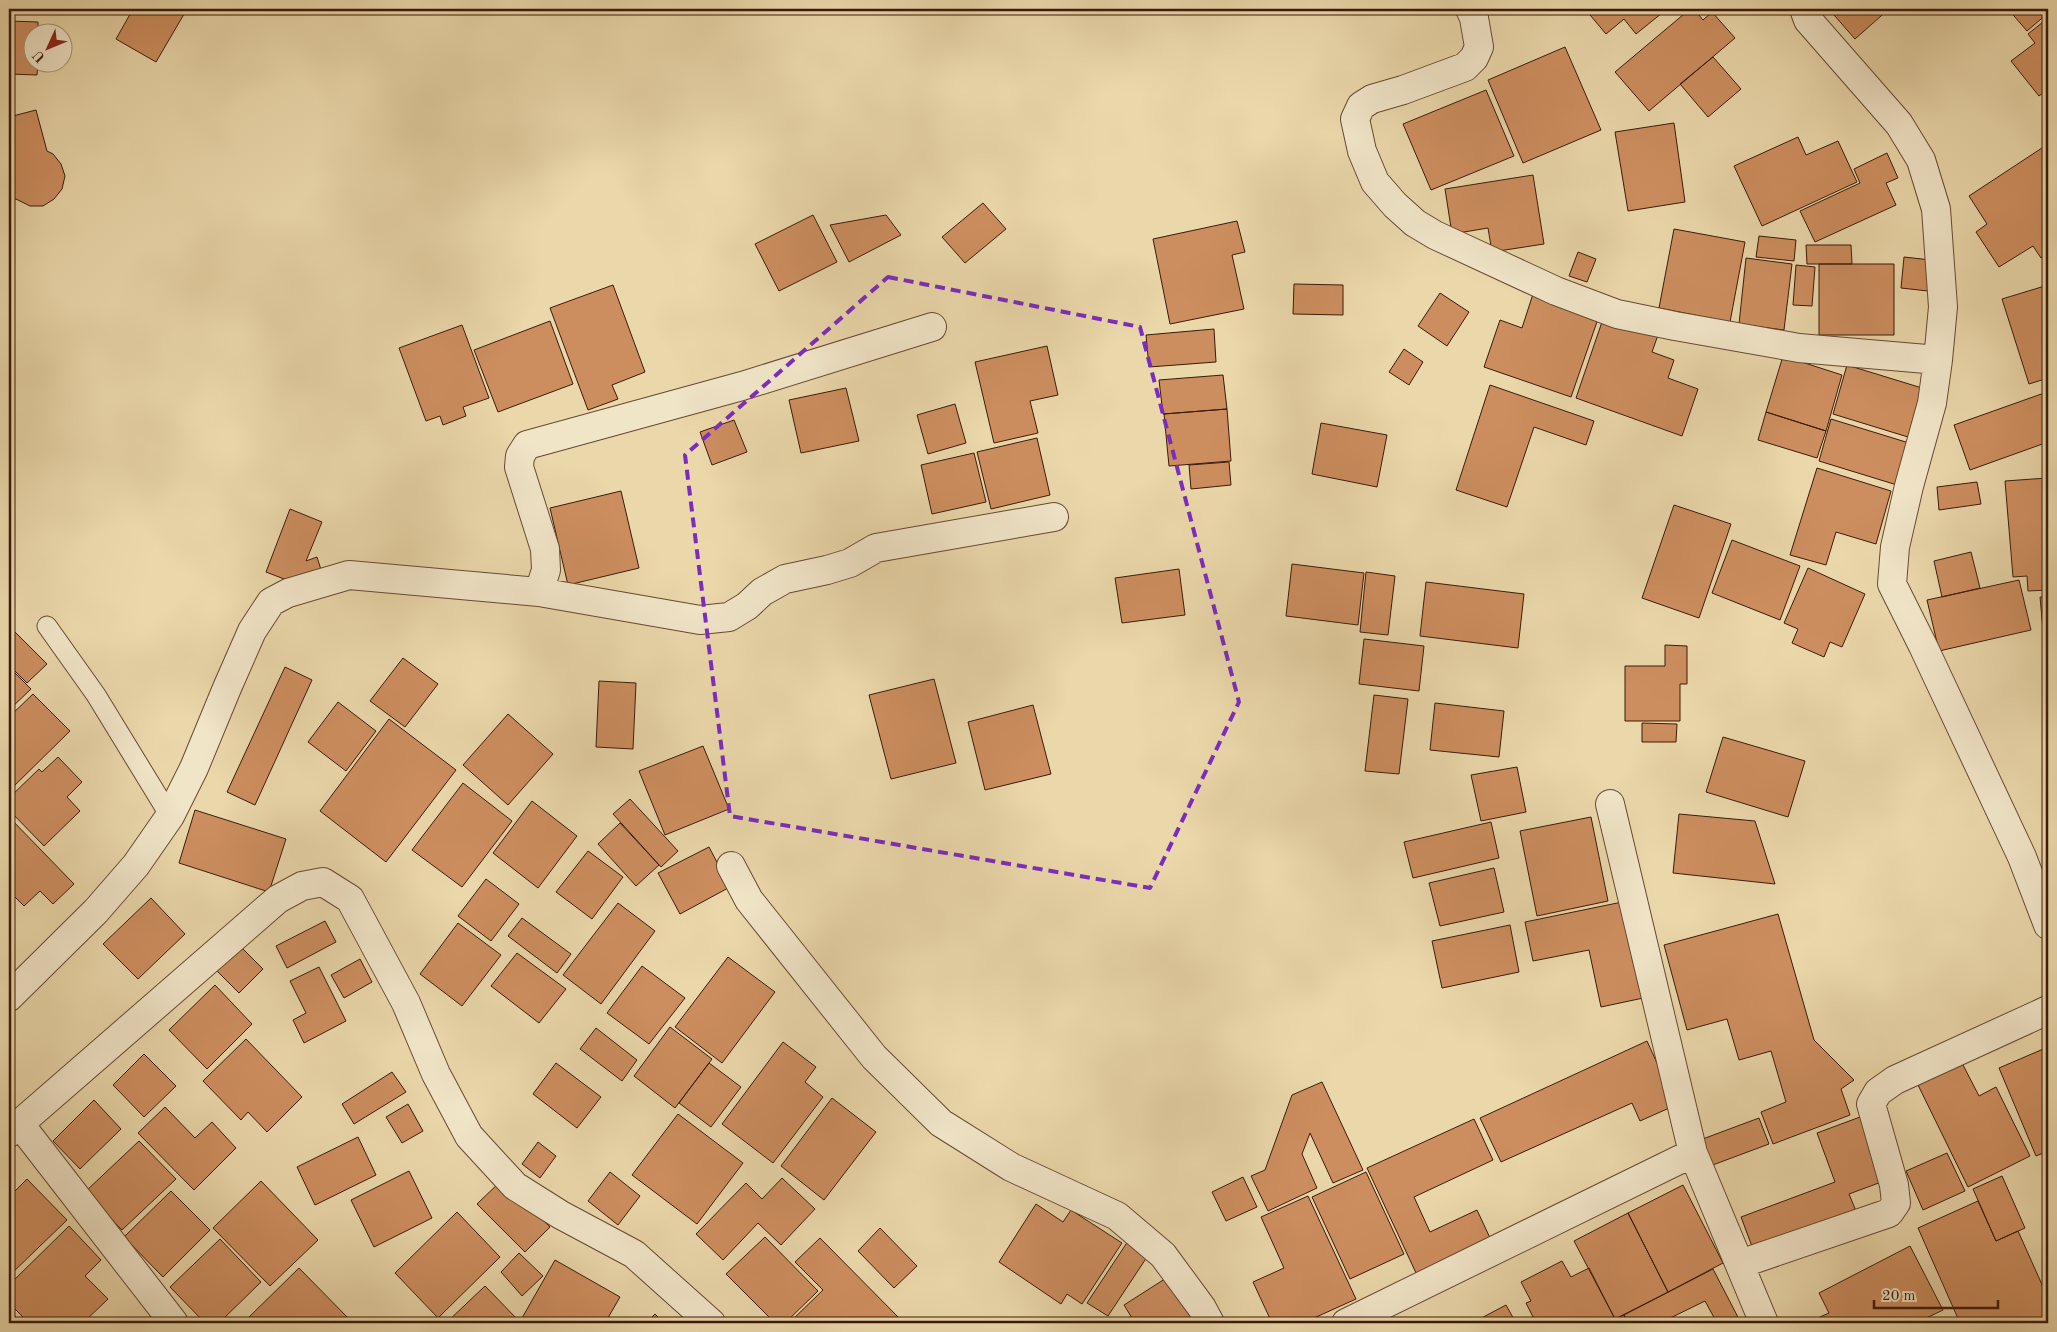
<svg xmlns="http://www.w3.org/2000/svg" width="2057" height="1332" viewBox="0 0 2057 1332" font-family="'Old Standard TT',serif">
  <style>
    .building { fill: #cd8e5f; stroke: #3a1a09 }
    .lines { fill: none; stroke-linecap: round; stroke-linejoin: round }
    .service-casing { stroke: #664931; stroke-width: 21 }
    .minor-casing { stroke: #664931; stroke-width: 30 }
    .service { stroke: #f1e5c8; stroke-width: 19 }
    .minor { stroke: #f1e5c8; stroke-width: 28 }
    .marked { fill: none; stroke: #7b2cbf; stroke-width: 4; stroke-dasharray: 10 6; stroke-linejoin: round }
  </style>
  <rect width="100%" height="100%" fill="#ead7aa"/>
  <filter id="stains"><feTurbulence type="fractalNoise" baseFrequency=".004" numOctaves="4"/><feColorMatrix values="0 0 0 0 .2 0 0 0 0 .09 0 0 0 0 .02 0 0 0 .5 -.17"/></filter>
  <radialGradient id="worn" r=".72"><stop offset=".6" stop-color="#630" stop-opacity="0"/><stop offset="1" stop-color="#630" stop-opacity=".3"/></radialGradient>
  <!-- building -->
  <path class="building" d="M 9,9 L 30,9 L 30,12 L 9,11 Z
    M 133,9 L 187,9 L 156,62 L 116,39 Z
    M 1585,9 L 1667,9 L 1636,34 L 1624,19 L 1606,34 Z
    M 1690,9 L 1694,9 L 1703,20 L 1712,12 L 1735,38 L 1649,111 L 1615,72 Z
    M 1841,9 L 1889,9 L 1855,39 L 1834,15 Z
    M 2008,9 L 2048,9 L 2048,13 L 2027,31 Z
    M 2048,18 L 2048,89 L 2039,96 L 2011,61 L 2035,43 L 2028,34 Z
    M 9,21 L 38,22 L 38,32 L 32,32 L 32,62 L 38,62 L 37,75 L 9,74 Z
    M 1565,47 L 1601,130 L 1523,163 L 1488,80 Z
    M 1713,57 L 1741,89 L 1708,117 L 1680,84 Z
    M 1486,90 L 1514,156 L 1431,190 L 1403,124 Z
    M 36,110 L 47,151 L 53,154 L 61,164 L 65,176 L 62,189 L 54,199 L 43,206 L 30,206 L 16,199 L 9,200 L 9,117 Z
    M 1674,123 L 1685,202 L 1628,211 L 1615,132 Z
    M 1798,137 L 1806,155 L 1838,141 L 1857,182 L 1762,226 L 1734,166 Z
    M 2048,144 L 2048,253 L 2041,258 L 2033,246 L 1999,267 L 1976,232 L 1987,224 L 1969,196 Z
    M 1887,153 L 1898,178 L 1886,183 L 1896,205 L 1815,242 L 1800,211 L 1860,183 L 1854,169 Z
    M 1533,175 L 1544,244 L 1492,252 L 1488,228 L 1452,234 L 1445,189 Z
    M 983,203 L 1006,229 L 965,263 L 942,237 Z
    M 813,215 L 837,262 L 779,291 L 755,244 Z
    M 886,215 L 901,235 L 849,262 L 830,225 Z
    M 1237,221 L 1245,252 L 1232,255 L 1244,309 L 1170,324 L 1153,239 Z
    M 1674,229 L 1745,242 L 1730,322 L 1659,308 Z
    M 1759,236 L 1796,240 L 1794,261 L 1756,257 Z
    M 1806,245 L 1851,245 L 1852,264 L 1807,264 Z
    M 1578,252 L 1596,259 L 1587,282 L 1569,276 Z
    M 1904,257 L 1931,260 L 1928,291 L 1901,288 Z
    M 1746,258 L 1792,264 L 1784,330 L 1739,324 Z
    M 1819,264 L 1894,264 L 1894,335 L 1819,335 Z
    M 1796,265 L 1815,267 L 1812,306 L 1793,305 Z
    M 1294,284 L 1343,285 L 1343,315 L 1293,314 Z
    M 613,285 L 645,372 L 612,385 L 618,399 L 588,410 L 550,308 Z
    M 2048,285 L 2048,378 L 2029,384 L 2002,299 Z
    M 1440,293 L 1469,312 L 1447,346 L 1418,326 Z
    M 1533,294 L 1599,316 L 1571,397 L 1484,367 L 1500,320 L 1522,328 Z
    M 1604,316 L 1658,335 L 1652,352 L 1674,360 L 1668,378 L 1698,389 L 1682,436 L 1576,398 Z
    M 550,321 L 573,384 L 498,412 L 474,350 Z
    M 462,325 L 489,398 L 463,407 L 466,416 L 443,425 L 440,416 L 426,421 L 399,348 Z
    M 1214,329 L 1216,362 L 1149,367 L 1146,335 Z
    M 1047,346 L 1058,395 L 1030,401 L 1038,433 L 994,443 L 975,362 Z
    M 1404,349 L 1423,362 L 1409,385 L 1389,372 Z
    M 1783,356 L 1842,375 L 1826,431 L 1766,412 Z
    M 1847,365 L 1922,388 L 1908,437 L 1833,414 Z
    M 1223,375 L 1227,409 L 1163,414 L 1159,380 Z
    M 1490,385 L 1594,421 L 1586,445 L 1534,427 L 1507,507 L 1456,490 Z
    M 846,388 L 859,441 L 801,453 L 789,400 Z
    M 2047,392 L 2048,397 L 2048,442 L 1970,470 L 1954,425 Z
    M 955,404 L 966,443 L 928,454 L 917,415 Z
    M 1227,409 L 1231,461 L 1169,466 L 1164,414 Z
    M 1766,412 L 1826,431 L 1817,458 L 1758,440 Z
    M 1831,419 L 1909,443 L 1897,485 L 1819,461 Z
    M 734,420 L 747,452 L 712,465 L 700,432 Z
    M 1321,423 L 1387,435 L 1377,487 L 1312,474 Z
    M 1037,438 L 1050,495 L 991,509 L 977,452 Z
    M 974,453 L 986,502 L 932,514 L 921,465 Z
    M 1229,462 L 1231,485 L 1191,489 L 1189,465 Z
    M 1817,468 L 1891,491 L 1876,544 L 1836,532 L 1826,565 L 1790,555 Z
    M 2047,478 L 2048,590 L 2028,591 L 2027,576 L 2013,577 L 2005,481 Z
    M 1977,482 L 1981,504 L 1939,510 L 1937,487 Z
    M 621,491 L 639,568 L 568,585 L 550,508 Z
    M 1674,505 L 1731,524 L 1699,618 L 1642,598 Z
    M 290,509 L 322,522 L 306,561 L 317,557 L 323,576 L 297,584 L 266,572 Z
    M 1732,540 L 1800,566 L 1780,620 L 1712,593 Z
    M 1971,552 L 1980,588 L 1942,597 L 1934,561 Z
    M 1292,564 L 1364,573 L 1358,625 L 1286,616 Z
    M 1808,568 L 1865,594 L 1842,647 L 1830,642 L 1824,657 L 1792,643 L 1798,629 L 1784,623 Z
    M 1179,569 L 1185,615 L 1122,623 L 1115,578 Z
    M 1366,572 L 1395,576 L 1388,635 L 1360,632 Z
    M 2019,580 L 2031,630 L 1939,651 L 1927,600 Z
    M 1426,582 L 1524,594 L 1518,648 L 1420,636 Z
    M 2040,597 L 2048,597 L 2048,630 L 2043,630 Z
    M 14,631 L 47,664 L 27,683 L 9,665 L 9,636 Z
    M 1364,639 L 1424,646 L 1419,691 L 1359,684 Z
    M 1665,645 L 1687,646 L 1687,684 L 1680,684 L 1680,721 L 1625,721 L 1625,666 L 1665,666 Z
    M 403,658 L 438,684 L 405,727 L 370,701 Z
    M 9,667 L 31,689 L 9,710 Z
    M 285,667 L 312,680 L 255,805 L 227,792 Z
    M 934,679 L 956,763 L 891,779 L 869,695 Z
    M 599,681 L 636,683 L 633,749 L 596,747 Z
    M 33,694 L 70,731 L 10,790 L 9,788 L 9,717 Z
    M 1374,695 L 1408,699 L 1399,774 L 1365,771 Z
    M 338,702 L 376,731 L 346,771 L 308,742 Z
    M 1435,703 L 1504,711 L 1499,757 L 1430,750 Z
    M 1033,705 L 1051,774 L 985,790 L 968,722 Z
    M 508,714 L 553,754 L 508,805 L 463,765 Z
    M 389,719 L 456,770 L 386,862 L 320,811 Z
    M 1642,723 L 1677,724 L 1676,742 L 1642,742 Z
    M 1723,737 L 1805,761 L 1788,817 L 1706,792 Z
    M 703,746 L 729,809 L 665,835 L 639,771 Z
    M 58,757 L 82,782 L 67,797 L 80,811 L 44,846 L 9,810 L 9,798 L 39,769 L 42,772 Z
    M 1517,767 L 1526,812 L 1481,821 L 1471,775 Z
    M 463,783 L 512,821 L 462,887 L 412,850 Z
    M 630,799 L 678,851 L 661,867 L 613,814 Z
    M 532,801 L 577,836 L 538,888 L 493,853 Z
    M 195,810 L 286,839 L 269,892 L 179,863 Z
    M 1679,814 L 1755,821 L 1775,884 L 1673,873 Z
    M 9,817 L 74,884 L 53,904 L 40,891 L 24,906 L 9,891 Z
    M 1591,817 L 1608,901 L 1537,916 L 1520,831 Z
    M 1491,822 L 1499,858 L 1413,878 L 1404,842 Z
    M 620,823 L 659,865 L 636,886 L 598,844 Z
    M 709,847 L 730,887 L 680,914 L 658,873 Z
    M 588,851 L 623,877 L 592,919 L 556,892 Z
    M 1494,868 L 1504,912 L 1440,926 L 1429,883 Z
    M 486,879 L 519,904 L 491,941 L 458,916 Z
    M 151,898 L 185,934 L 138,979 L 103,944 Z
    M 1627,901 L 1648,997 L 1601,1007 L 1589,950 L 1533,961 L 1525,922 Z
    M 618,903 L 655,931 L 601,1004 L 563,975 Z
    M 1778,914 L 1814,1040 L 1854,1080 L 1841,1089 L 1850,1115 L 1773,1144 L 1761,1112 L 1786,1102 L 1771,1051 L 1739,1060 L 1727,1019 L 1687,1030 L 1664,945 Z
    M 522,918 L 571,954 L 557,973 L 508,936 Z
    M 325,921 L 336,942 L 287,968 L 276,946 Z
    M 458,923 L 501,955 L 462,1006 L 420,974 Z
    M 1510,925 L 1519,972 L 1442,988 L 1432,941 Z
    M 240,946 L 263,969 L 239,993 L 216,970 Z
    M 517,953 L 566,989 L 539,1023 L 491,986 Z
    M 728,957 L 775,992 L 722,1063 L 675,1027 Z
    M 360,959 L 372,982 L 344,998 L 331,975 Z
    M 642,966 L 685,998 L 649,1044 L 607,1013 Z
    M 319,967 L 346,1021 L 304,1043 L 293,1020 L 306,1013 L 290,981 Z
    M 215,985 L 252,1024 L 207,1069 L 169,1030 Z
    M 670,1027 L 712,1059 L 675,1108 L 634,1076 Z
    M 596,1028 L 637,1060 L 622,1081 L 580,1049 Z
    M 246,1039 L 302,1097 L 267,1132 L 248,1112 L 241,1120 L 203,1081 Z
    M 1647,1041 L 1676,1105 L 1640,1121 L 1632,1103 L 1501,1162 L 1480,1118 Z
    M 783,1042 L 816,1067 L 805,1082 L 823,1097 L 773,1163 L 722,1124 Z
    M 2048,1047 L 2048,1151 L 2036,1156 L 1999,1068 Z
    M 144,1054 L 176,1086 L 144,1117 L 113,1085 Z
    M 556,1063 L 601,1097 L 577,1128 L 533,1094 Z
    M 709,1063 L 741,1087 L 711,1127 L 679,1103 Z
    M 1962,1063 L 1979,1096 L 1996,1087 L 2030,1156 L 1968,1187 L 1918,1085 Z
    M 392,1072 L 406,1092 L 354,1124 L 342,1104 Z
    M 1322,1082 L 1363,1170 L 1333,1183 L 1310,1133 L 1302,1154 L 1317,1188 L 1268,1211 L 1251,1176 L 1265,1170 L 1292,1095 Z
    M 832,1098 L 876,1132 L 824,1200 L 781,1166 Z
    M 94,1100 L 121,1129 L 80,1169 L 53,1141 Z
    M 408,1104 L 423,1131 L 402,1143 L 386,1117 Z
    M 165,1107 L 195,1138 L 212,1122 L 236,1148 L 194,1190 L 138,1133 Z
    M 678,1114 L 743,1163 L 697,1224 L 632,1175 Z
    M 1860,1117 L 1884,1181 L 1849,1194 L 1856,1211 L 1753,1249 L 1741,1217 L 1835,1182 L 1817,1133 Z
    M 1759,1118 L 1769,1144 L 1710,1166 L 1700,1140 Z
    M 1474,1119 L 1493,1160 L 1414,1197 L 1430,1232 L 1477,1210 L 1491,1240 L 1417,1275 L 1367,1168 Z
    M 358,1137 L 376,1175 L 315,1205 L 297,1167 Z
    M 139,1141 L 176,1179 L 122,1230 L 85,1192 Z
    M 538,1142 L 556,1156 L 540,1178 L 522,1164 Z
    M 1947,1153 L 1965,1191 L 1923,1210 L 1906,1171 Z
    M 409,1171 L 432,1218 L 374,1247 L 351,1200 Z
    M 610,1172 L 640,1196 L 618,1225 L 588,1201 Z
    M 1366,1172 L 1404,1254 L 1350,1279 L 1312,1197 Z
    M 2002,1176 L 2025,1228 L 1996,1241 L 1973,1189 Z
    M 1243,1177 L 1257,1207 L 1226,1221 L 1212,1192 Z
    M 782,1178 L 815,1209 L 781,1245 L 758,1223 L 723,1260 L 696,1234 L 746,1183 L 762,1199 Z
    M 27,1179 L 67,1220 L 9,1276 L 9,1197 Z
    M 502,1180 L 550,1227 L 525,1252 L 477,1204 Z
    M 261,1181 L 318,1240 L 270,1286 L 213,1228 Z
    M 1683,1185 L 1723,1263 L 1668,1292 L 1628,1213 Z
    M 171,1191 L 210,1230 L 163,1277 L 124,1237 Z
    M 1308,1196 L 1356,1299 L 1303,1323 L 1272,1323 L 1253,1282 L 1284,1268 L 1261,1217 Z
    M 1978,1201 L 1996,1241 L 2018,1231 L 2048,1298 L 2048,1315 L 2029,1323 L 1960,1323 L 1918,1228 Z
    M 1036,1204 L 1063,1222 L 1071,1210 L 1122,1243 L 1082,1304 L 1067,1294 L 1061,1304 L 999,1262 Z
    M 457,1212 L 500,1257 L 438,1318 L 395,1273 Z
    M 1628,1213 L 1668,1292 L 1615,1319 L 1574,1241 Z
    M 69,1226 L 101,1260 L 85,1276 L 108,1299 L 83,1323 L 29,1323 L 9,1303 L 9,1285 Z
    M 880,1228 L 917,1266 L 894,1288 L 858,1251 Z
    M 1132,1235 L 1153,1248 L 1108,1316 L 1087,1303 Z
    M 765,1237 L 818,1291 L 785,1323 L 775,1323 L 726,1274 Z
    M 820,1238 L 904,1323 L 789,1323 L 823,1290 L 795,1262 Z
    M 220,1239 L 261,1282 L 219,1323 L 205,1323 L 170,1287 Z
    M 1910,1246 L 1943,1310 L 1916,1323 L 1815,1323 L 1813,1320 L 1829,1313 L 1819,1293 Z
    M 519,1253 L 543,1276 L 522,1296 L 501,1272 Z
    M 555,1260 L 620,1297 L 605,1323 L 531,1323 L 522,1318 Z
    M 1562,1261 L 1571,1277 L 1589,1268 L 1615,1319 L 1606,1323 L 1536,1323 L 1526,1303 L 1531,1301 L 1521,1282 Z
    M 299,1268 L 353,1323 L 243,1323 Z
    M 1713,1269 L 1741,1323 L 1717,1323 L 1705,1301 L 1660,1323 L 1628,1323 L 1624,1315 Z
    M 1171,1275 L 1200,1323 L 1135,1323 L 1124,1305 Z
    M 485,1286 L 521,1323 L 446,1323 Z
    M 1506,1305 L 1516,1323 L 1472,1323 Z
    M 9,1310 L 22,1323 L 9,1323 Z
    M 655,1314 L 664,1323 L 646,1323 Z
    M 1624,1315 L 1628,1323 L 1606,1323 Z
    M 1130,1317 L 1134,1323 L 1120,1323 Z"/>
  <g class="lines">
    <!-- service casing -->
    <g class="service-casing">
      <path id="service" d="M 47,626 L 96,695 L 170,816"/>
    </g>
    <!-- minor casing -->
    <g class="minor-casing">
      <path id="minor" d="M 1470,9 L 1474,18 L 1479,47 L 1474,58 L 1465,67 L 1403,90 L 1372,99 L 1361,106 L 1355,119 L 1362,151 L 1375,182 L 1395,205 L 1415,223 L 1435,235 L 1556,291 L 1617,314 L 1675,326 L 1799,348 L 1938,360
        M 1804,9 L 1808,20 L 1899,124 L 1921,160 L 1936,209 L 1943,307 L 1938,360 L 1932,403 L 1909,486 L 1895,547 L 1892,584 L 1923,646 L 2022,857 L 2048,925
        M 539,592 L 546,570 L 545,549 L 519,467 L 520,456 L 527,445 L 742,386 L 932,327
        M 1610,804 L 1693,1153 L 1764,1323
        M 731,866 L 749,900 L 874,1057 L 941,1123 L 1011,1167 L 1117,1216 L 1163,1255 L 1202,1308 L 1210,1323
        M 9,997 L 96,911 L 136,865 L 170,816 L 194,768 L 227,688 L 252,631 L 271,602 L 288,593 L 349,575 L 539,592 L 700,620 L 729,617 L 747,606 L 762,592 L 785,579 L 827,570 L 850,563 L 876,548 L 1054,517
        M 19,1123 L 174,1323
        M 9,1133 L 278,899 L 302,886 L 323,882 L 350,899 L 406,1003 L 436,1074 L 469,1136 L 515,1186 L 561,1215 L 634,1254 L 711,1323
        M 1740,1264 L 1889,1213 L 1896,1203 L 1894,1185 L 1871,1104 L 1878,1092 L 1895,1080 L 2048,1010
        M 1346,1323 L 1693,1153"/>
    </g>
    <!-- service -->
    <use href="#service" class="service"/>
    <!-- minor -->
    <use href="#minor" class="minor"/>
  </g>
  <!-- marked area -->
  <path class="marked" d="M 888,277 L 1140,327 L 1239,702 L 1150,888 L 730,816 L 685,455 Z"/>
  <!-- margin -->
  <rect width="2057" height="1332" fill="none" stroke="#ead7aa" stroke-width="30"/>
  <rect x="10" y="10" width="2037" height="1312" fill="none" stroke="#3a1a09" stroke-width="2.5"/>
  <rect x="15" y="15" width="2027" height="1302" fill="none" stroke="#3a1a09"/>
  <!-- north arrow -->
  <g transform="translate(48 48) rotate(226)"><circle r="24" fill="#f1e5c8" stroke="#a8947c"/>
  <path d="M0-4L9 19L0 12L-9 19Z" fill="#8f2418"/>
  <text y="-8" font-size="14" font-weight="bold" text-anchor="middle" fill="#3a1a09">U</text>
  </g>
  <!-- scale -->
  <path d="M1874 1300v8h124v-8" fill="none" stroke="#3a1a09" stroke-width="2.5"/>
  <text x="1882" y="1300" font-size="15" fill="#3a1a09" stroke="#f1e5c8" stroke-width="4" paint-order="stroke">20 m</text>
  <rect width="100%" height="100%" filter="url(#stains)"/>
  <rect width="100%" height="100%" fill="url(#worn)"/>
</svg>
